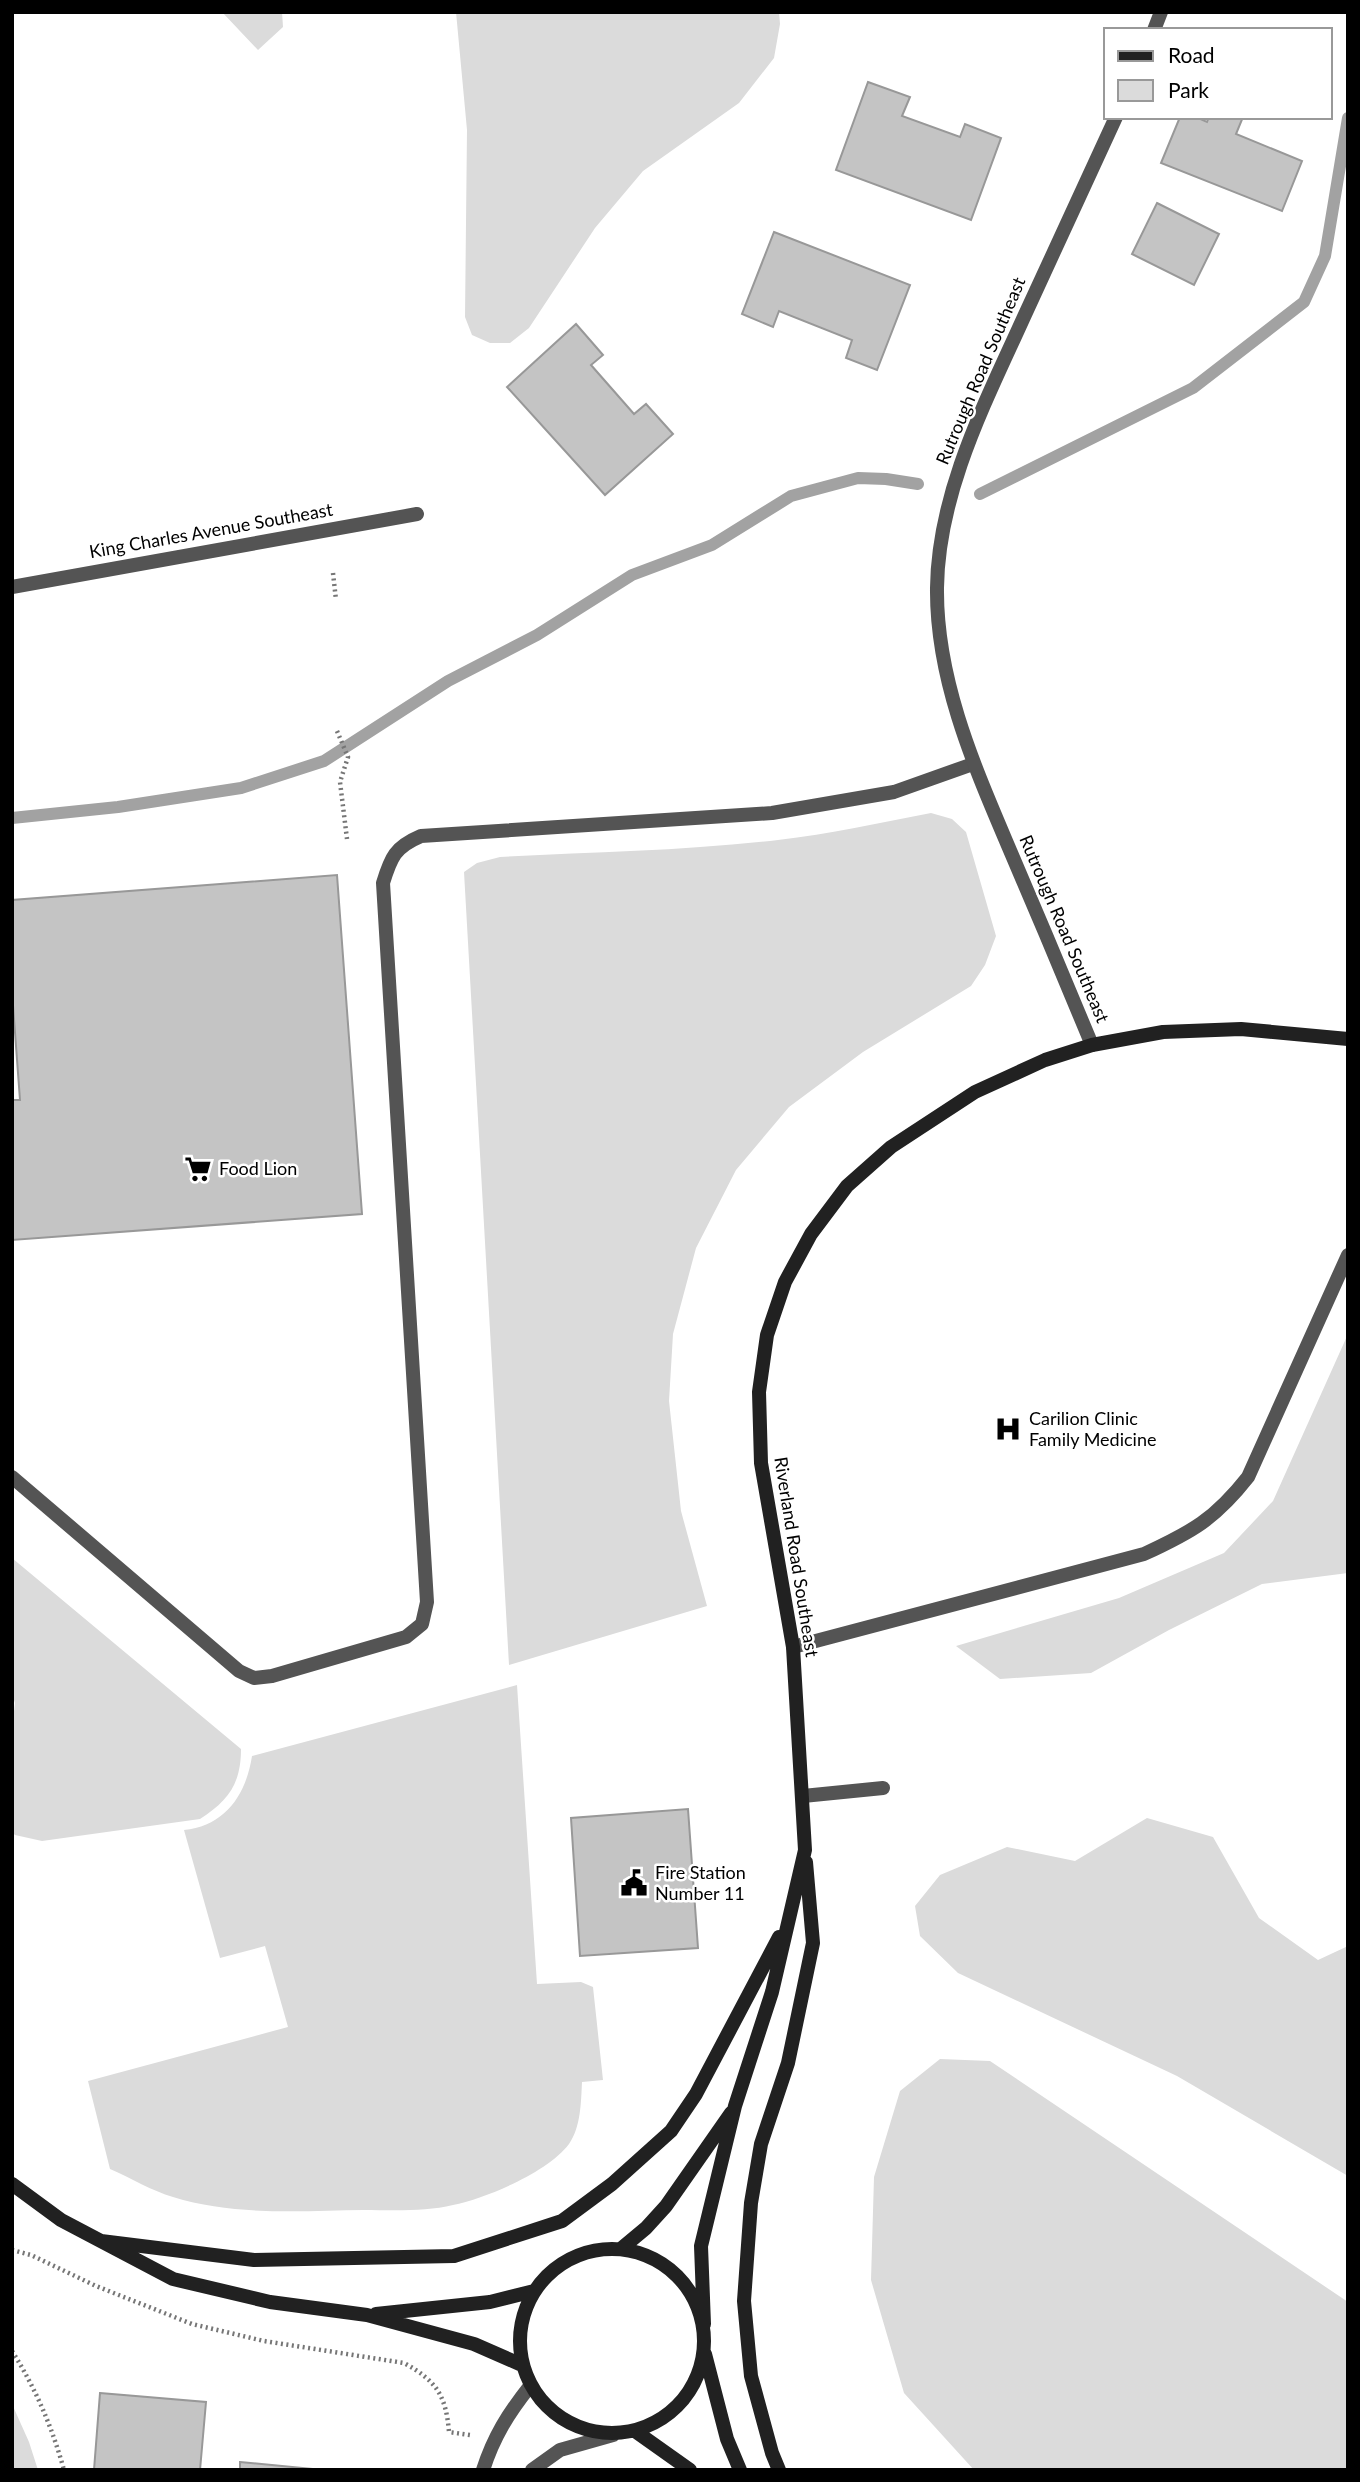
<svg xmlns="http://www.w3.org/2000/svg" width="1360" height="2482" viewBox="0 0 1360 2482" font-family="Lato,sans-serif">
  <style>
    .green { fill: #dbdbdb }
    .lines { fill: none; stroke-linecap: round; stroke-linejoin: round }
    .stream { stroke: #a2a2a2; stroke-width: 12 }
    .building { fill: #c4c4c4; stroke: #989898; stroke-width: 2 }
    .path { stroke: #767676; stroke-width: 4.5; stroke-dasharray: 2 3.5; stroke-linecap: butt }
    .service { stroke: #545454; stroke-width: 14 }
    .minor { stroke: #545454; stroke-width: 14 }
    .tertiary { stroke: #545454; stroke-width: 14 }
    .secondary { stroke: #212121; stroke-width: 14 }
    .labels { text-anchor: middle; stroke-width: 5; stroke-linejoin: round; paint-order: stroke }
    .street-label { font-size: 18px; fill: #000; stroke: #fff }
    .poi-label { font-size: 18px; fill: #000; stroke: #fff; text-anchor: start }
  </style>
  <rect width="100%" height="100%" fill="#fff"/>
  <!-- green -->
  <path class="green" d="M 222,12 L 282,12 L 283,27 L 258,50 Z
    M 456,12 L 779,12 L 780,24 L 774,58 L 739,103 L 643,171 L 595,228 L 529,328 L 510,343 L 490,343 L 472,335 L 465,317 L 467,130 Z
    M 931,813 L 952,819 L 966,832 L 996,936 L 985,965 L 971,986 L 863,1052 L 789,1107 L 736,1170 L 696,1248 L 673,1334 L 669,1401 L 681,1511 L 707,1606 L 509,1665 L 464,872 L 477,863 L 500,857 C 592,852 686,851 778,840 C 829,834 880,823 931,813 Z
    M 1348,1334 L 1348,1573 L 1262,1584 L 1169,1630 L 1091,1673 L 1000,1679 L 956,1646 L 1119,1598 L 1224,1553 L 1273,1501 Z
    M 12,1558 L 241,1749 C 241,1784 228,1801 200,1819 L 42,1841 L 15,1835 L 12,1832 L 12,1728 L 15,1703 L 12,1694 Z
    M 517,1685 L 537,1984 L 581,1982 L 593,1987 L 603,2080 L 582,2082 C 581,2102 581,2127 569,2144 C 548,2172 487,2198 453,2205 C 425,2212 392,2210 363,2210 C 301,2211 234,2216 173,2197 C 152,2191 131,2178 110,2169 L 88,2081 L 288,2027 L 265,1946 L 220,1958 L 184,1830 C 225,1826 246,1795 252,1756 Z
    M 1147,1818 L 1213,1837 L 1259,1918 L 1318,1960 L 1348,1946 L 1348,2176 L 1177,2076 L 958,1973 L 920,1936 L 915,1906 L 940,1875 L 1007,1847 L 1075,1861 Z
    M 940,2059 L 990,2061 L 1348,2302 L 1348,2470 L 974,2470 L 904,2393 L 871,2280 L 874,2177 L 900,2091 Z
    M 12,2404 L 29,2442 L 38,2470 L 12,2470 Z"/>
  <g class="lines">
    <!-- stream -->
    <path class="stream" d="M 980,494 L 1193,388 L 1304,302 L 1325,256 L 1348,118
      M 12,818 L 118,807 L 241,788 L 324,761 L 448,681 L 537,635 L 632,575 L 712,545 L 791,496 L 858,478 L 886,479 L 918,484"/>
  </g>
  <!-- building -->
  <path class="building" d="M 868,82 L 910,97 L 902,116 L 960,137 L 965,124 L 1001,138 L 971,220 L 836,170 Z
    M 1180,117 L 1196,117 L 1207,122 L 1209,117 L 1243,117 L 1236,134 L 1302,161 L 1282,211 L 1161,163 Z
    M 1157,203 L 1219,234 L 1194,285 L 1132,254 Z
    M 774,232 L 910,285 L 877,370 L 846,358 L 852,340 L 779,311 L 773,327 L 742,314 Z
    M 576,324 L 603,355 L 591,365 L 634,414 L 646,404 L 673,434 L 605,495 L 507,387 Z
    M 337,875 L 362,1214 L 12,1240 L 12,1100 L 20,1100 L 12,992 L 12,900 Z
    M 688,1809 L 698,1948 L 580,1956 L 571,1818 Z
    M 100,2393 L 206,2402 L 200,2470 L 94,2470 Z
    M 240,2462 L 323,2470 L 240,2470 Z"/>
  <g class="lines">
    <!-- path -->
    <path class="path" d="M 333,573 L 336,600
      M 337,731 L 348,757 L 340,782 L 347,839
      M 12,2250 L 31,2255 L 96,2286 L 192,2324 L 264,2341 L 404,2363 C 437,2381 446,2396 449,2432 L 470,2435
      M 12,2351 C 36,2389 52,2427 64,2470"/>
    <!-- service -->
    <path class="service" d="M 12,1477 L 239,1671 L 254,1678 L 272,1676 L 406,1637 L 422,1624 L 427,1602 L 383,883 C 391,857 395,847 421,836 L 772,813 L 894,792 L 973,764
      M 793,1647 L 1144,1554 C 1192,1532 1215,1519 1248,1477 L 1348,1255
      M 803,1796 L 883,1788
      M 483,2470 C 494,2436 508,2414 530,2386
      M 532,2470 L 560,2450 L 613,2435"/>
    <!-- minor -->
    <path class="minor" d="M 12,587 L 417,514"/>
    <!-- tertiary -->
    <path class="tertiary" d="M 1154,30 L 1161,12
      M 1092,1045 C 1066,982 1039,918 1012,855 C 976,770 936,682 937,588 C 938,493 985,403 1023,319 C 1054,252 1085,184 1116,117"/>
    <!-- secondary -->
    <path class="secondary" d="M 12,2184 L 61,2220 L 173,2279 L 270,2302 L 367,2315 L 474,2344 L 522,2365
      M 101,2241 L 254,2260 L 454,2256 L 562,2221 L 612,2184 L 671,2131 L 696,2094 L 779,1937
      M 622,2248 L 646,2228 L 666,2206 L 731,2113
      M520 2341a92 92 0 1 1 184 0a92 92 0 1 1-184 0Z
      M 376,2314 L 490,2302 L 534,2291
      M 704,2324 L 701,2246 L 735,2106 L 772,1992 L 805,1850 L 793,1647 L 761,1463 L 759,1392 L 767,1335 L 785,1282 L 811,1234 L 847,1186 L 891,1147 L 975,1092 L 1045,1060 L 1092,1045 L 1163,1032 L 1241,1029 L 1348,1039
      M 705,2354 L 727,2439 L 740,2470
      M 635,2431 L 690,2470
      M 779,2470 L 772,2453 L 751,2376 L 744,2301 L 751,2203 L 761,2144 L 788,2063 L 813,1943 L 806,1862"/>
  </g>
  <!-- icons -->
  <defs>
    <g id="supermarket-bare" transform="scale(2.1)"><path d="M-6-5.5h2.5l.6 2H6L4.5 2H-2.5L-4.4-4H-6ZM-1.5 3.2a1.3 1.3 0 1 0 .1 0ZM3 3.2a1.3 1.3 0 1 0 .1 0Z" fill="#000" stroke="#fff" stroke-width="2.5" paint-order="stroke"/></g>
    <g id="hospital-bare" transform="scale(2.1)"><path d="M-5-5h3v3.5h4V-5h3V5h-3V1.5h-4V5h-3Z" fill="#000" stroke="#fff" stroke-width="2.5" paint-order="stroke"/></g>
    <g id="civic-bare" transform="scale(2.1)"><path d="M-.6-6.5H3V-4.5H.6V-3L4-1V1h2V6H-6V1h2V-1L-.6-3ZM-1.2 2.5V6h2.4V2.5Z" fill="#000" stroke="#fff" stroke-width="2.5" paint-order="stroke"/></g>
  </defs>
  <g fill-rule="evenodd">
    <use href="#supermarket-bare" x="198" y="1169"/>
    <use href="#hospital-bare" x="1008" y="1429"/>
    <use href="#civic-bare" x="634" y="1883"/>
  </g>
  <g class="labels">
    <!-- street labels -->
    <g class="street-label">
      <text transform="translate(981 371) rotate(-67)" y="6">Rutrough Road Southeast</text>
      <text transform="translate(211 531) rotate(-10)" y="6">King Charles Avenue Southeast</text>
      <text transform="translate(1064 929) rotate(67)" y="6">Rutrough Road Southeast</text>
      <text transform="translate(796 1557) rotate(81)" y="6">Riverland Road Southeast</text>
    </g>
    <!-- poi labels -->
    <g class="poi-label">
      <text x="219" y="1175">Food Lion</text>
      <text x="1029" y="1425">Carilion Clinic<tspan x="1029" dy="21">Family Medicine</tspan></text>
      <text x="655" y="1879">Fire Station<tspan x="655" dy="21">Number 11</tspan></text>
    </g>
  </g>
  <!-- border -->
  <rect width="1360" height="2482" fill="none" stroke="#000000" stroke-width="28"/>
  <!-- legend -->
  <rect x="1104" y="28" width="228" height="91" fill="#ffffff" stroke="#999999" stroke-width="2"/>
  <rect x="1118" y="51" width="35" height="10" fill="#212121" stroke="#999999" stroke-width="2"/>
  <text x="1168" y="63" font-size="21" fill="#000000">Road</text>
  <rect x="1118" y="80" width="35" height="21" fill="#dbdbdb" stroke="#999999" stroke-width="2"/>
  <text x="1168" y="98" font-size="21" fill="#000000">Park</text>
</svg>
